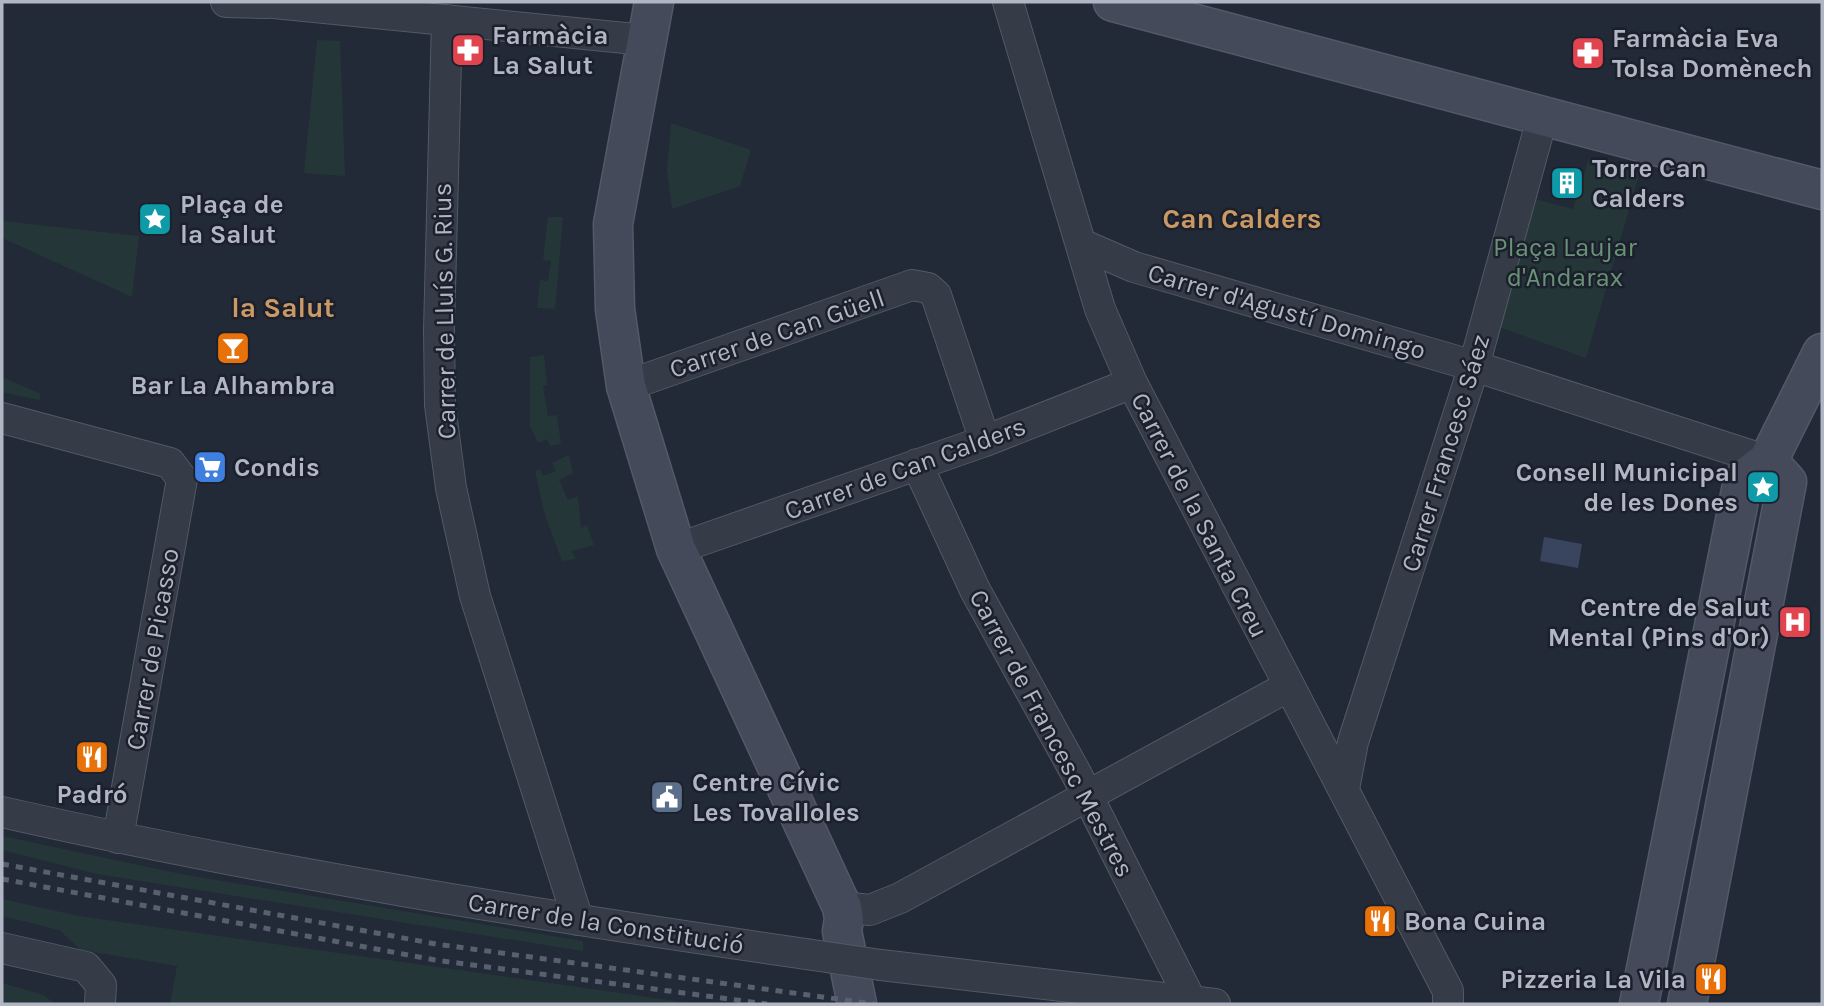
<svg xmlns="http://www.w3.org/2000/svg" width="1824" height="1006" viewBox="0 0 1824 1006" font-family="Karla,sans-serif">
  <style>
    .green { fill: #253639 }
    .water { fill: #39455f }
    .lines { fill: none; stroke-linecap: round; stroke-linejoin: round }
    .street-casing { stroke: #535965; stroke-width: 32 }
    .secondary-casing { stroke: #535965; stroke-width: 41 }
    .street { stroke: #353b47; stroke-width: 30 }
    .secondary { stroke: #444a5a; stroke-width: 38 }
    .rail { stroke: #585f6e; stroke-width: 5; stroke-dasharray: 7 7; stroke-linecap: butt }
    .street-bridge-casing { stroke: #535965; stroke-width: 32; stroke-linecap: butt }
    .street-bridge { stroke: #353b47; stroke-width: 30 }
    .labels { text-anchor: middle; stroke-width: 5; stroke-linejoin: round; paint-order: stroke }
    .poi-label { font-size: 26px; font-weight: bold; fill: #b0b6c4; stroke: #1b202c; text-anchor: start }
    .park-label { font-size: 26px; fill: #699276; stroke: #1b202c }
    .street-label { font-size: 26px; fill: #b0b6c4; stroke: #1b202c }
    .neighbourhood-label { font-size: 28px; font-weight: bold; fill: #cb9a64; stroke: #1b202c }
  </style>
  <rect width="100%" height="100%" fill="#222937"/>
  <!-- green -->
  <path class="green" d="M 317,40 L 340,41 L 345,176 L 304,173 Z
    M 671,123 L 751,150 L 740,186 L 672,209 L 667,170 Z
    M 1589,158 L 1641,168 L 1586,358 L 1499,327 L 1534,199 L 1573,209 Z
    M 548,217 L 563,217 L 555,309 L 537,308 L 540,280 L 548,281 L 551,261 L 543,260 Z
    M 2,221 L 139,236 L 132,297 L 2,238 Z
    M 544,355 L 547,385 L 543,386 L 548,416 L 557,415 L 561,444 L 550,446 L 547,439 L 538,443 L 530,426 L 530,357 Z
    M 2,377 L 41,394 L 39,400 L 2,392 Z
    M 569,455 L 573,473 L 559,480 L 568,500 L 578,496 L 581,528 L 587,525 L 594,545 L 572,551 L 576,559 L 562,561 L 544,512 L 535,471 L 540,469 L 543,476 L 556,471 L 552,463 Z
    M 2,836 L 186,875 L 583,941 L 583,951 L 97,874 L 2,850 Z
    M 2,899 L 79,916 L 697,1004 L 170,1004 L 177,966 L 81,950 L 59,930 L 2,916 Z
    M 2,983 L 44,995 L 55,1004 L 2,1004 Z"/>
  <!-- water -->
  <path class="water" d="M 1544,537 L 1582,544 L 1578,568 L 1540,561 Z"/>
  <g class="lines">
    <!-- street casing -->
    <g class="street-casing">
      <path id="street" d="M 226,2 L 266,3
        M 264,2 L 645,40
        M 1008,2 L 1100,309 L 1132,383 L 1448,991 L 1448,1004
        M 447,20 L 439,330 L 440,405 L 451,488 L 475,596 L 578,920
        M 1081,244 L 1134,267 L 1474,366 L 1768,461
        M 626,386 L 912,285 L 928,288 L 936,295 L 985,441
        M 2,418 L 170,463 L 182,479 L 118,838
        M 917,464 L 975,590 L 1077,775 L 1191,1001
        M 676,549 L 985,441 L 1132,383
        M 1344,789 L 1353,742 L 1474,366 L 1543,115
        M 2,812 C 267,872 537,915 806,954
        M 842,907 L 870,910 L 900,898 L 1289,686
        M 2,948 L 86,967 L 101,985 L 100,1004
        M 881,965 L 1215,1004"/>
    </g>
    <!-- secondary casing -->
    <g class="secondary-casing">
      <path id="secondary" d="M 654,2 L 613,224 L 615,309 L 626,386 L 676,549 L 842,907 L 844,919 L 842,931 L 857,1004
        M 1113,2 L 1822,190
        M 1639,1004 L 1743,480 L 1768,461 L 1822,353
        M 1687,1004 L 1787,482 L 1768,461"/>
    </g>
    <!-- street -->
    <use href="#street" class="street"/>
    <!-- secondary -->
    <use href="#secondary" class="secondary"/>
    <!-- rail -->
    <path class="rail" d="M 2,864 L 436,944 L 874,1004
      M 2,879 L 435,960 L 767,1004"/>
    <!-- street-bridge casing -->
    <g class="street-bridge-casing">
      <path id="street-bridge" d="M 806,954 L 881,965"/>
    </g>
    <!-- street-bridge -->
    <use href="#street-bridge" class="street-bridge"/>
  </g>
  <!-- icons -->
  <defs>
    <g id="pharmacy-square" transform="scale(1.75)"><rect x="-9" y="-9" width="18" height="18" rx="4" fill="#e0444e" stroke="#1b202c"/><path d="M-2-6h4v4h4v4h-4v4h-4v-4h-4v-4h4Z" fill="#fff"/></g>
    <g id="building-square" transform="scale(1.75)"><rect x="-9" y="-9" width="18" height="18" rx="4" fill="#0f9aa8" stroke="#1b202c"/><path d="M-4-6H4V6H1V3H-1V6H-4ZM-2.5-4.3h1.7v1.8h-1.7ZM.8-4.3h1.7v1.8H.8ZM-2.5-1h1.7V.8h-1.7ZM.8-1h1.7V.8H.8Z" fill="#fff"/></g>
    <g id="sight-square" transform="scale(1.75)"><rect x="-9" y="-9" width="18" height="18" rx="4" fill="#0f9aa8" stroke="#1b202c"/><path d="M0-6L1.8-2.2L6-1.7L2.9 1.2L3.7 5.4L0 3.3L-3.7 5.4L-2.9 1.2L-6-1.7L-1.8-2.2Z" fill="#fff"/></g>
    <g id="bar-square" transform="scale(1.75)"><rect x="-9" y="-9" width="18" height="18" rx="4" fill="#e8710a" stroke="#1b202c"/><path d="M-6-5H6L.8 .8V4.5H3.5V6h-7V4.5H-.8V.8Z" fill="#fff"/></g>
    <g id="supermarket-square" transform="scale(1.75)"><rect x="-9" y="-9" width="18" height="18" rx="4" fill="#3f7fe0" stroke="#1b202c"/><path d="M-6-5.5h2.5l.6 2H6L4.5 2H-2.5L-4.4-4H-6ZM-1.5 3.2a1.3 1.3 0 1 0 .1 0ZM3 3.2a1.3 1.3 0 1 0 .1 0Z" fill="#fff"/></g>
    <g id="hospital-square" transform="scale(1.75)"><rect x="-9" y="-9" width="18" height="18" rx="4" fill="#e0444e" stroke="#1b202c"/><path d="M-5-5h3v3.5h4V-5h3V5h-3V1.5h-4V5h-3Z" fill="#fff"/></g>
    <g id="restaurant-square" transform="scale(1.75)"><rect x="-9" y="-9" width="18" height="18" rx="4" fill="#e8710a" stroke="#1b202c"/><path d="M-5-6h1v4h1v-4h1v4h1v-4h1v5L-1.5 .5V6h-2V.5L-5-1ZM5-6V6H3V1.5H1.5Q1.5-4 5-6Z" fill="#fff"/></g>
    <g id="civic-square" transform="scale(1.75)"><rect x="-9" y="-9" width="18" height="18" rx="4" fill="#5c6f8a" stroke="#1b202c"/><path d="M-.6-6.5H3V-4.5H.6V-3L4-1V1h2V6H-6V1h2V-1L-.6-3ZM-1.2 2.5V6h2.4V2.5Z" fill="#fff"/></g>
  </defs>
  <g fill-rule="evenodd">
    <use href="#pharmacy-square" x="468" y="50"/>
    <use href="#pharmacy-square" x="1588" y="53"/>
    <use href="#building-square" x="1567" y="183"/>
    <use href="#sight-square" x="155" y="219"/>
    <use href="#bar-square" x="233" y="348"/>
    <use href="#supermarket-square" x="210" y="467"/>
    <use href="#sight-square" x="1763" y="487"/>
    <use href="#hospital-square" x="1795" y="622"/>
    <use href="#restaurant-square" x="92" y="757"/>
    <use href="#civic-square" x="667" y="797"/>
    <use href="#restaurant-square" x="1380" y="921"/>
    <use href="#restaurant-square" x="1711" y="979"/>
  </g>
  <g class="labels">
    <!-- poi labels -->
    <g class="poi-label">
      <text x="492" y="44">Farmàcia<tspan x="492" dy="30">La Salut</tspan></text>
      <text x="1612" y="47">Farmàcia Eva<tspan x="1612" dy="30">Tolsa Domènech</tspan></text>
      <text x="1592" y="177">Torre Can<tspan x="1592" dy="30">Calders</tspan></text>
      <text x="180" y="213">Plaça de<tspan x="180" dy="30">la Salut</tspan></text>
      <text x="233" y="394" text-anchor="middle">Bar La Alhambra</text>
      <text x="234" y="476">Condis</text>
      <text x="1738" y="481" text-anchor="end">Consell Municipal<tspan x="1738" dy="30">de les Dones</tspan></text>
      <text x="1770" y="616" text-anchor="end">Centre de Salut<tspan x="1770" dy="30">Mental (Pins d'Or)</tspan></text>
      <text x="692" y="791">Centre Cívic<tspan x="692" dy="30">Les Tovalloles</tspan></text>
      <text x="92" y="803" text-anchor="middle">Padró</text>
      <text x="1404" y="930">Bona Cuina</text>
      <text x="1686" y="988" text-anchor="end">Pizzeria La Vila</text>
    </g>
    <!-- park labels -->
    <g class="park-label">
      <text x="1565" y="256">Plaça Laujar<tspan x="1565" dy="30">d'Andarax</tspan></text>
    </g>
    <!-- street labels -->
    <g class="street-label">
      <text transform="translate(444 311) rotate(-91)" y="9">Carrer de Lluís G. Rius</text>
      <text transform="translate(1287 311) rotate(16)" y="9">Carrer d'Agustí Domingo</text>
      <text transform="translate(777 333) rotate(-19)" y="9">Carrer de Can Güell</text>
      <text transform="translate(1445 453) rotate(-73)" y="9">Carrer Francesc Sáez</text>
      <text transform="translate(905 468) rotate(-20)" y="9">Carrer de Can Calders</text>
      <text transform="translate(1200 515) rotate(63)" y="9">Carrer de la Santa Creu</text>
      <text transform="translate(152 649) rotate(-80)" y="9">Carrer de Picasso</text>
      <text transform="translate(1052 733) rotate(62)" y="9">Carrer de Francesc Mestres</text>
      <text transform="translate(606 923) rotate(9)" y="9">Carrer de la Constitució</text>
    </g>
    <!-- neighbourhood labels -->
    <g class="neighbourhood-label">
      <text x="1242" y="228">Can Calders</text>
      <text x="283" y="317">la Salut</text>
    </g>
  </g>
  <!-- border -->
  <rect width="1824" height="1006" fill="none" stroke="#b0b6c4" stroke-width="7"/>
</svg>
